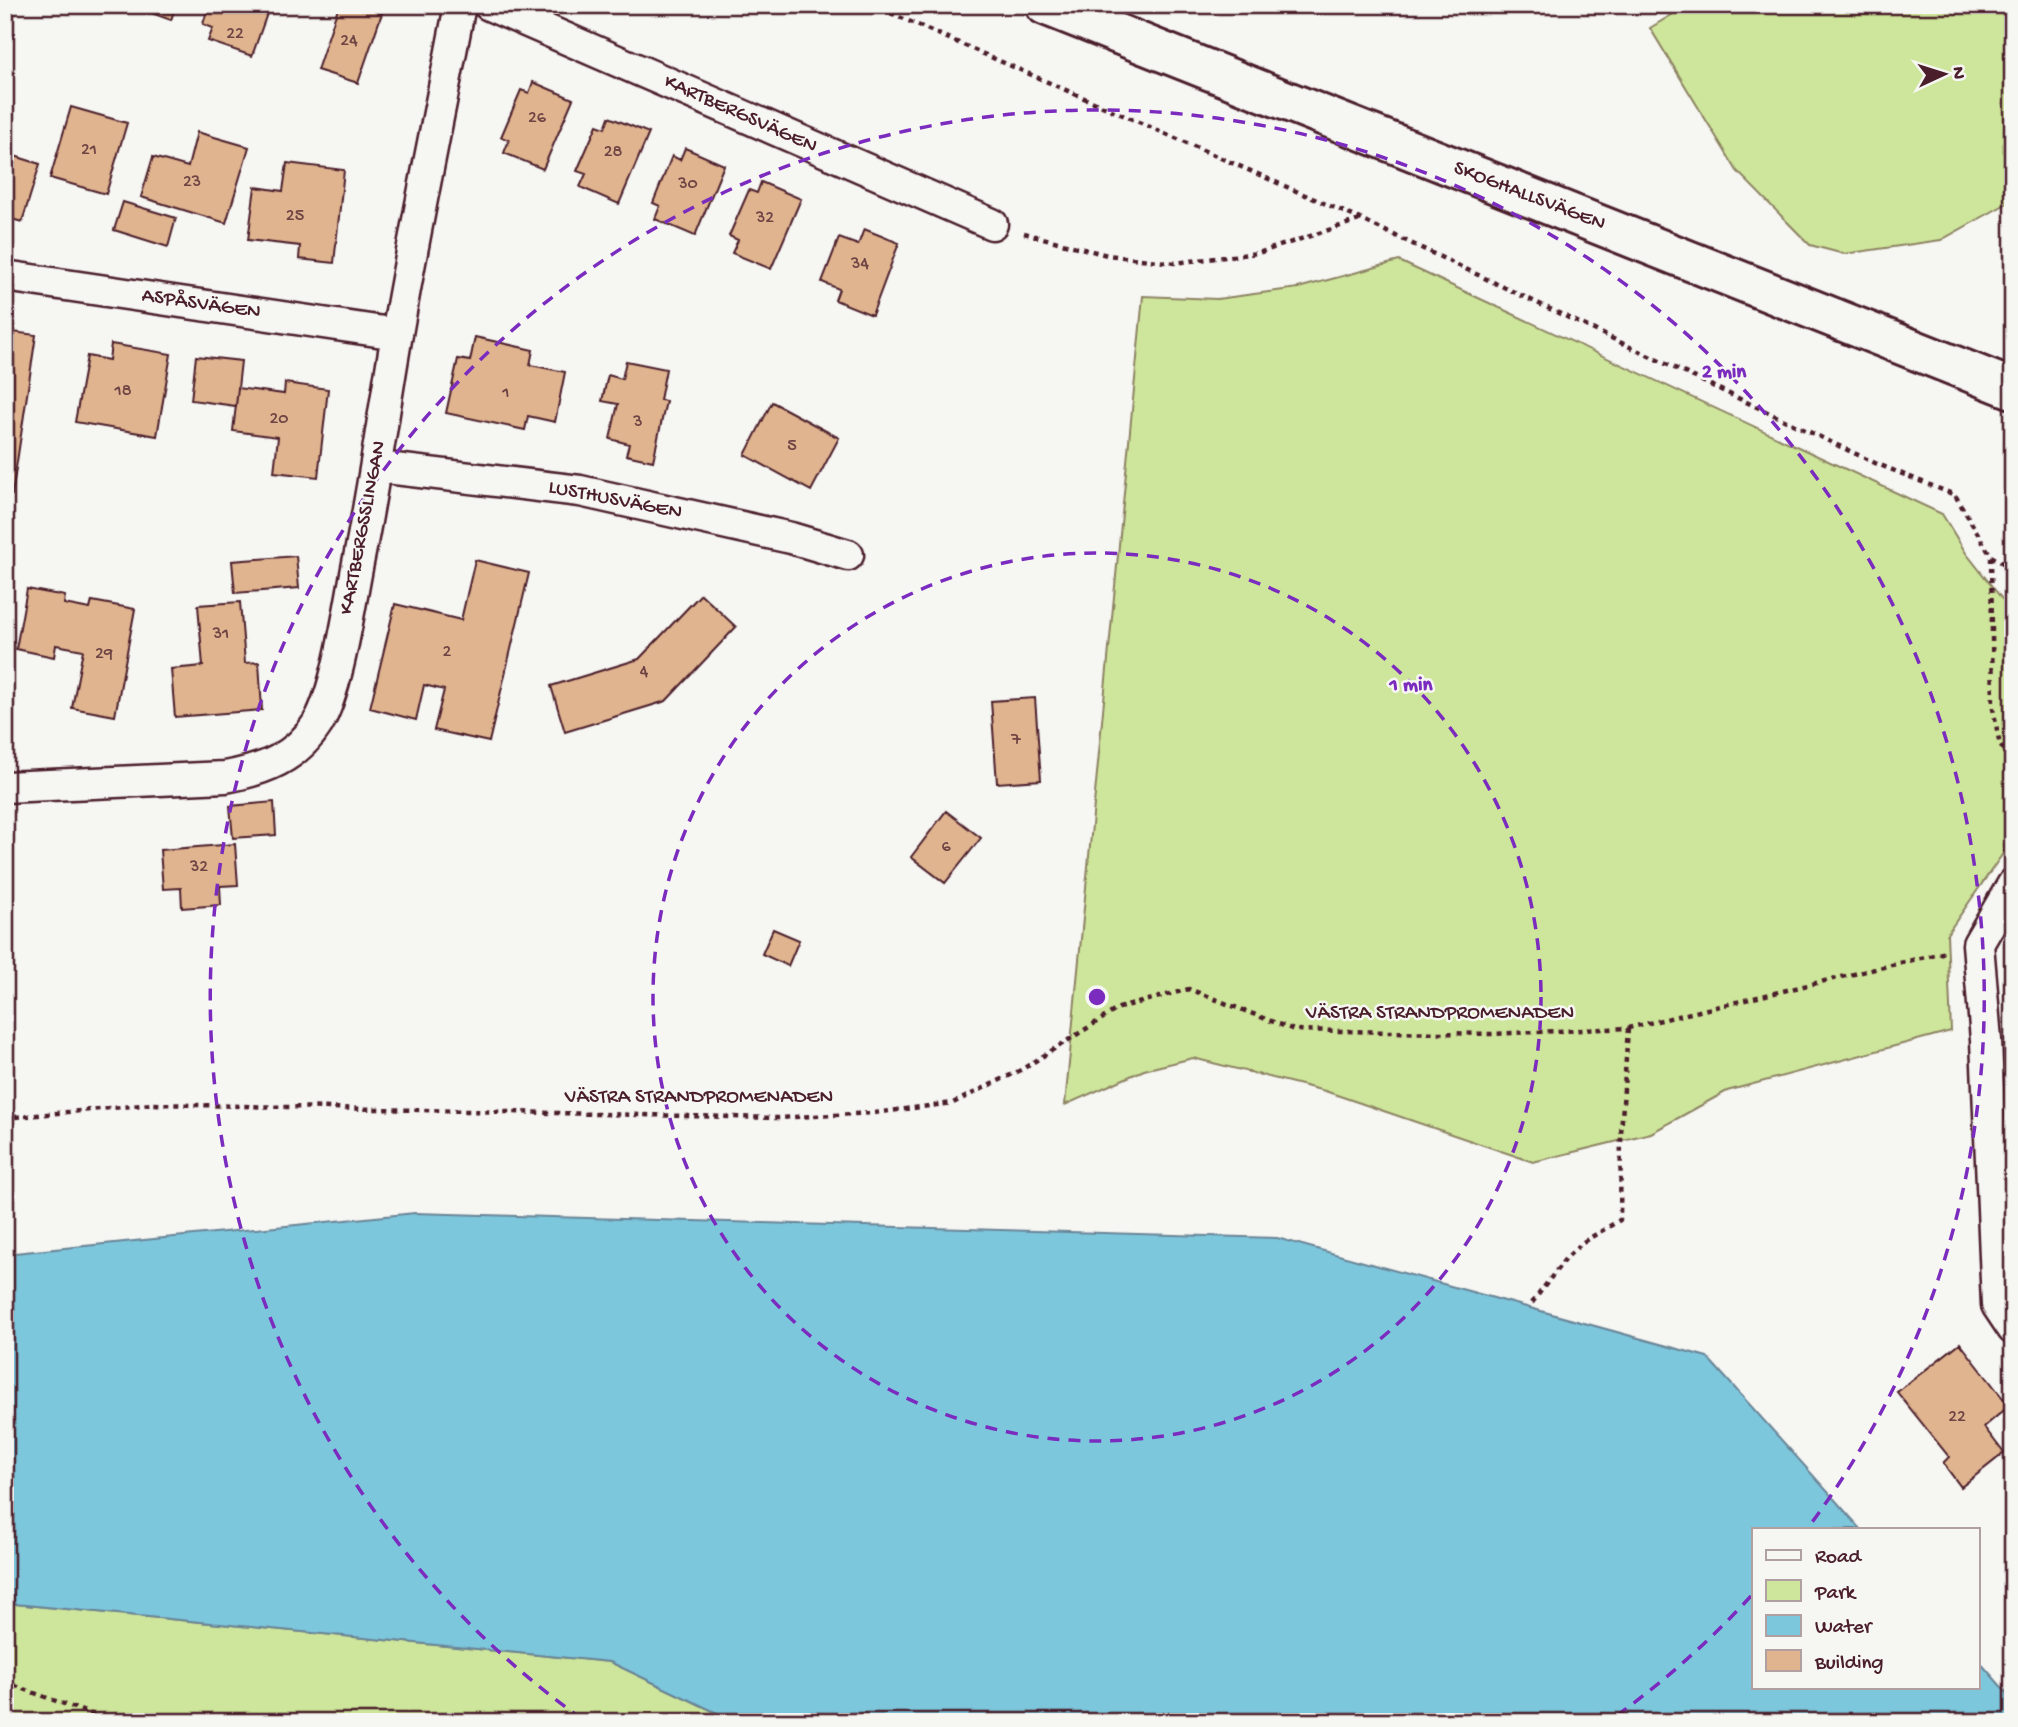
<svg xmlns="http://www.w3.org/2000/svg" width="2018" height="1727" font-family="'Gochi Hand',sans-serif">
<style>
.green{fill:#cee69b;stroke:#8c8263;stroke-width:2}
.water{fill:#7dc7dd;stroke:#698496;stroke-width:2}
.building{fill:#dfb48f;stroke:#4a1f2b;stroke-width:2}
.lines{fill:none;stroke-linecap:round;stroke-linejoin:round}
.street-casing{stroke:#4a1f2b;stroke-width:35}
.secondary-casing{stroke:#4a1f2b;stroke-width:44}
.path{stroke:#4a1f2b;stroke-width:4.5;stroke-dasharray:5 5;stroke-linecap:butt}
.street{stroke:#f6f6f2;stroke-width:30}
.secondary{stroke:#f6f6f2;stroke-width:38}
.ring{fill:none;stroke:#7b2cbf;stroke-width:3.5;stroke-dasharray:12 9}
.labels{text-anchor:middle;dominant-baseline:central;stroke-width:5;stroke-linejoin:round;paint-order:stroke}
.number-label{font-size:18px;fill:#6f4444}
.street-label{font-size:21px;fill:#4a1f2b;stroke:#f6f6f2}
.centre{fill:#7b2cbf;stroke:#f6f6f2;stroke-width:3.5}
.ring-label{font-size:21px;text-anchor:middle;font-weight:bold;fill:#7b2cbf;stroke:#f6f6f2;stroke-width:5;stroke-linejoin:round;paint-order:stroke}
</style>
<rect width="100%" height="100%" fill="#f6f6f2"/>
<filter id="ink" filterUnits="userSpaceOnUse"><feTurbulence type="fractalNoise" baseFrequency=".0143" numOctaves="2"/><feDisplacementMap in="SourceGraphic" scale="14" xChannelSelector="R" yChannelSelector="G"/><feConvolveMatrix kernelMatrix="1 2 1 2 8 2 1 2 1" color-interpolation-filters="sRGB"/></filter>
<g filter="url(#ink)">
<path class="green" d="M1688,5H1894L1899,8L1904,5H2013V200L1941,240L1844,254L1810,245L1737,171L1650,28Z
M1399,261L1942,514L1966,553L2013,613V839L1947,934L1951,1031L1727,1091L1651,1133L1533,1162L1325,1091L1193,1058L1144,1070L1065,1105L1143,296L1217,299L1298,288Z
M5,1603L610,1662L736,1722H5Z"/>
<path class="water" d="M415,1213L1277,1238L1707,1357L1861,1529H1754V1687H1978V1660L2013,1700V1722H736L610,1662L5,1603V1254Z"/>
<path class="building" d="M129,5H176L171,20Z
M209,5H270L252,56L208,41L213,28L203,24Z
M339,5H359L382,13L358,83L317,70Z
M533,82L573,99L543,169L504,153L509,140L501,137L521,90L529,93Z
M71,107L127,123L106,194L50,178Z
M609,117L649,133L619,204L580,187L586,174L577,171L597,125L605,128Z
M197,132L249,147L226,223L141,197L153,157L188,167Z
M685,148L724,165L695,236L655,219L660,206L653,203L672,156L680,160Z
M8,154L40,164L22,222L5,217V165Z
M287,163L344,170L334,263L299,259L300,246L248,240L255,187L283,191Z
M761,182L801,199L771,269L732,253L738,240L729,236L749,190L757,193Z
M123,202L176,218L168,247L114,230Z
M864,229L899,243L872,315L835,300L839,289L822,282L839,238L858,245Z
M5,331L36,335L12,495L5,493Z
M475,337L533,350L530,365L565,372L555,422L528,416L525,430L446,413L458,359L470,361Z
M111,344L171,354L157,436L75,422L87,356L109,360Z
M196,356L241,361L236,406L191,400Z
M626,361L666,369L660,400L666,401L653,461L626,455L629,444L610,439L618,404L602,401L608,375L622,379Z
M285,383L328,389L318,477L274,472L278,437L233,431L238,388L284,394Z
M772,402L839,438L811,491L745,455Z
M296,556L299,588L235,593L232,561Z
M475,560L529,573L489,742L434,730L444,690L424,685L416,720L370,708L395,604L461,620Z
M27,589L65,596L64,604L90,609L92,601L135,609L115,716L72,708L83,650L56,645L54,657L16,649Z
M701,594L736,627L666,701L565,732L551,686L639,659Z
M240,602L245,663L259,662L262,710L175,717L171,669L203,666L198,605Z
M1035,698L1041,780L997,783L991,701Z
M274,802L276,835L233,838L230,806Z
M946,811L981,838L945,883L911,857Z
M235,844L238,885L220,886L221,905L182,908L181,888L163,889L160,850Z
M773,929L799,940L788,966L762,954Z
M1960,1343L2009,1406L1984,1427L2004,1453L1961,1487L1943,1463L1949,1457L1897,1392Z"/>
<g class="lines">
<g class="street-casing">
<path id="street" d="M489,5L992,224
M5,276L397,334
M378,467L580,491L791,538L848,555
M5,787L225,777C264,770 296,758 318,723C339,687 350,602 359,558C374,484 384,409 397,334C416,224 439,115 460,5
M2013,884L1978,944L1986,1040L1997,1305L2013,1329"/>
</g>
<g class="secondary-casing">
<path id="secondary" d="M1045,5L2013,389"/>
</g>
<path class="path" d="M872,5L1360,219L1875,463L1955,495L1991,556L2013,569
M1024,233L1107,255L1174,263L1258,253L1359,220
M1991,557L1993,708L2000,746L2013,756
M5,1118L153,1104L777,1118L874,1113L953,1103L1021,1070L1119,1008L1189,989L1294,1030L1490,1034L1628,1028L1946,952
M1532,1303L1565,1259L1583,1242L1620,1220L1621,1134L1628,1028
M5,1682L112,1722"/>
<use href="#street" class="street"/>
<use href="#secondary" class="secondary"/>
</g>
</g>
<g class="ring">
<circle cx="1097" cy="997" r="444"/>
<path d="M1751 1596A887 887 0 0 1 1612 1719M582 1719A887 887 0 1 1 1810 1525"/>
</g>
<g class="labels">
<g class="number-label">
<text x="235" y="34">22</text>
<text x="349" y="41">24</text>
<text x="537" y="118">26</text>
<text x="89" y="150">21</text>
<text x="613" y="152">28</text>
<text x="192" y="182">23</text>
<text x="688" y="184">30</text>
<text x="295" y="216">25</text>
<text x="765" y="218">32</text>
<text x="860" y="264">34</text>
<text x="123" y="391">18</text>
<text x="506" y="393">1</text>
<text x="279" y="419">20</text>
<text x="638" y="422">3</text>
<text x="792" y="446">5</text>
<text x="221" y="634">31</text>
<text x="447" y="652">2</text>
<text x="104" y="654">29</text>
<text x="644" y="672">4</text>
<text x="1016" y="740">7</text>
<text x="946" y="847">6</text>
<text x="199" y="867">32</text>
<text x="1957" y="1417">22</text>
</g>
<g class="street-label">
<text transform="translate(740 115) rotate(24)">KARTBERGSVÄGEN</text>
<text transform="translate(1529 197) rotate(21)">SKOGHALLSVÄGEN</text>
<text transform="translate(201 305) rotate(8)">ASPÅSVÄGEN</text>
<text transform="translate(615 501) rotate(11)">LUSTHUSVÄGEN</text>
<text transform="translate(364 528) rotate(-79)">KARTBERGSSLINGAN</text>
<text x="1440" y="1014">VÄSTRA STRANDPROMENADEN</text>
<text x="699" y="1098">VÄSTRA STRANDPROMENADEN</text>
</g>
</g>
<circle cx="1097" cy="997" r="10" class="centre"/>
<g class="ring-label">
<text x="1724" y="377">2 min</text>
<text x="1411" y="690">1 min</text>
</g>
<rect width="2018" height="1727" fill="none" stroke="#f6f6f2" stroke-width="28"/>
<rect x="14" y="14" width="1990" height="1699" fill="none" stroke="#4a1f2b" stroke-width="2.5" filter="url(#ink)"/>
<rect x="1752" y="1528" width="228" height="161" fill="#f6f6f2" stroke="#b1a0a2" stroke-width="2"/>
<rect x="1766" y="1550" width="35" height="10" fill="#f6f6f2" stroke="#b1a0a2" stroke-width="2"/>
<text x="1815" y="1562" font-size="21" fill="#4a1f2b">Road</text>
<rect x="1766" y="1580" width="35" height="21" fill="#cee69b" stroke="#b1a0a2" stroke-width="2"/>
<text x="1815" y="1598" font-size="21" fill="#4a1f2b">Park</text>
<rect x="1766" y="1615" width="35" height="21" fill="#7dc7dd" stroke="#b1a0a2" stroke-width="2"/>
<text x="1815" y="1632" font-size="21" fill="#4a1f2b">Water</text>
<rect x="1766" y="1650" width="35" height="21" fill="#dfb48f" stroke="#b1a0a2" stroke-width="2"/>
<text x="1815" y="1668" font-size="21" fill="#4a1f2b">Building</text>
<g transform="translate(1944 74) rotate(86)" stroke="#f6f6f2" stroke-width="5" paint-order="stroke">
<path d="M0-5L12 26L0 18L-12 26Z" fill="#4a1f2b"/>
<text y="-10" font-size="19" font-weight="bold" text-anchor="middle" fill="#4a1f2b">N</text>
</g>
</svg>
